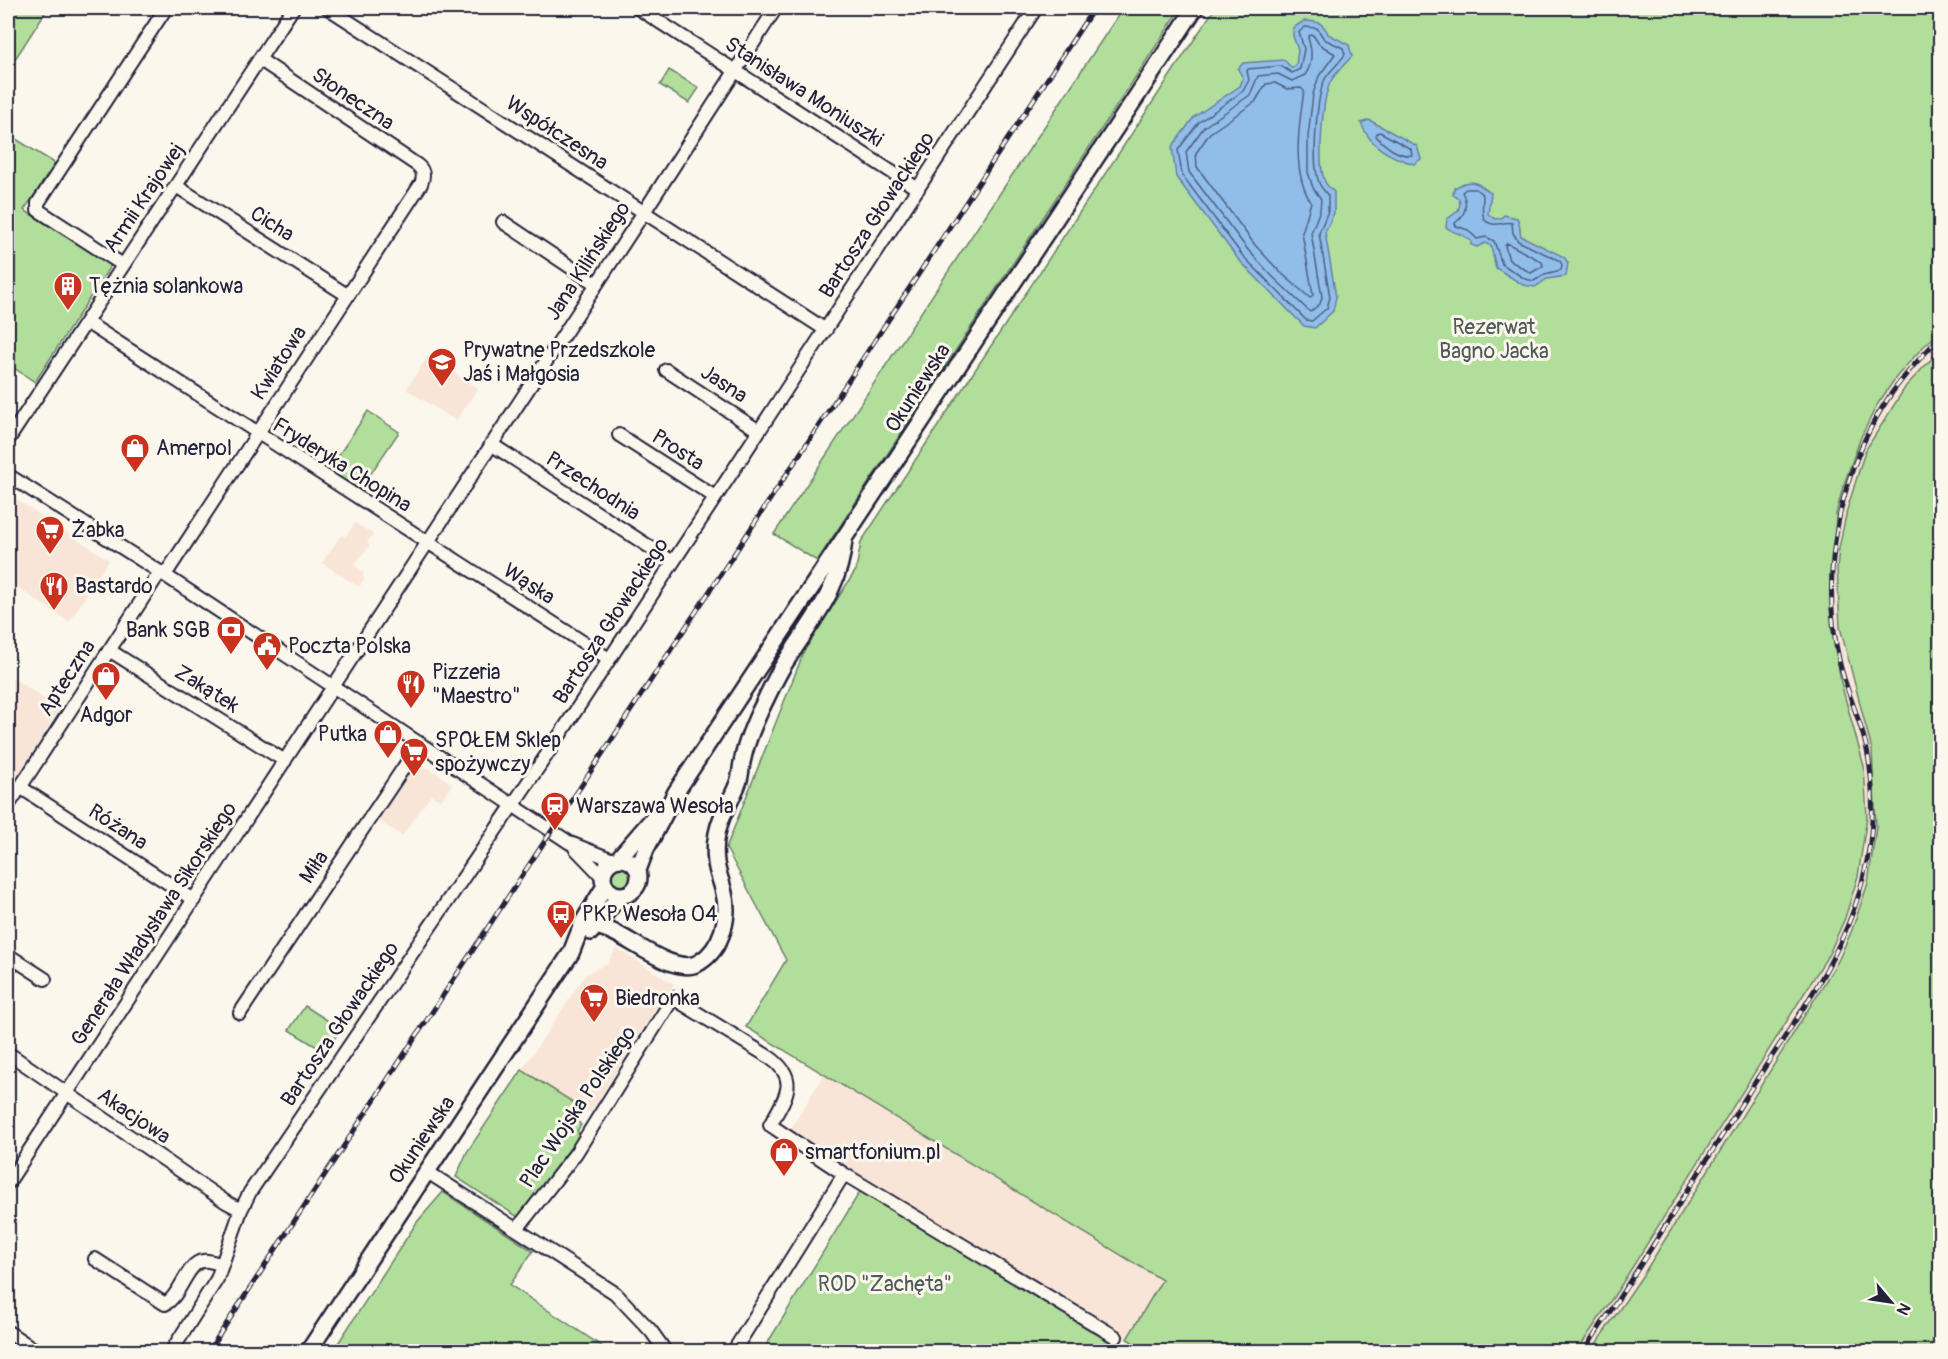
<svg xmlns="http://www.w3.org/2000/svg" width="1948" height="1359" font-family="Pangolin,sans-serif">
<style>
.built{fill:#f8e5d7}
.green{fill:#b2de9b;stroke:#6a806b;stroke-width:1.5}
.water{fill:#91bdea;stroke:#657fa4;stroke-width:1.5}
.lines{fill:none;stroke-linecap:round;stroke-linejoin:round}
.shore{stroke:#4e6081;stroke-width:1.5}
.minor-casing{stroke:#22223b;stroke-width:16}
.major-casing{stroke:#22223b;stroke-width:20}
.minor{stroke:#fbf7ec;stroke-width:12}
.major{stroke:#fbf7ec;stroke-width:15}
.rail-casing{stroke:#22223b;stroke-width:5}
.rail{stroke:#fbf7ec;stroke-width:3;stroke-dasharray:9;stroke-linecap:butt}
.labels{text-anchor:middle;dominant-baseline:central;stroke-width:6;stroke-linejoin:round;paint-order:stroke}
.street-label{font-size:21px;fill:#22223b;stroke:#fbf7ec}
.poi-label{font-size:21px;fill:#22223b;stroke:#fbf7ec;text-anchor:start}
.park-label{font-size:21px;fill:#4d5a58;stroke:#fbf7ec}
</style>
<rect width="100%" height="100%" fill="#fbf7ec"/>
<filter id="ink" filterUnits="userSpaceOnUse"><feTurbulence type="fractalNoise" baseFrequency=".0167" numOctaves="2"/><feDisplacementMap in="SourceGraphic" scale="12" xChannelSelector="R" yChannelSelector="G"/><feConvolveMatrix kernelMatrix="1 2 1 2 8 2 1 2 1" color-interpolation-filters="sRGB"/></filter>
<g filter="url(#ink)">
<path class="built" d="M1940,332V350L1906,386L1839,548L1837,569L1840,627L1872,750L1876,827L1868,883L1852,930L1838,961L1643,1275L1591,1351L1577,1352L1618,1290L1829,954L1839,675L1830,635L1831,533L1843,487L1861,437L1877,405L1897,376L1924,346Z
M428,356L478,388L456,421L406,389Z
M8,494L109,560L69,622L8,581Z
M355,523L373,534L367,543L370,545L354,565L364,573L363,577L364,579L359,587L322,563L341,535L345,537Z
M8,675L60,709L8,790Z
M417,766L423,769L429,768L452,784L441,801L431,795L402,836L377,820L412,767Z
M616,948L674,984L664,1000L662,999L590,1113L522,1070L586,974L608,963Z
M824,1075L1162,1281L1127,1339L788,1133Z"/>
<path class="green" d="M8,8H48L8,70Z
M1123,8H1181L817,561L774,534Z
M1215,8H1940V332L1924,346L1897,376L1877,405L1861,437L1843,487L1836,514L1831,613L1841,683L1864,766L1867,817L1858,876L1845,918L1829,954L1618,1290L1577,1351H1148L1127,1339L1162,1280L746,1027L786,960L726,848L805,649L856,570L861,542Z
M669,70L699,88L689,103L660,85Z
M8,134L56,164L24,210L111,265L35,382L8,364Z
M1940,350V1351H1591L1643,1275L1793,1034L1838,961L1852,930L1868,883L1876,827L1872,750L1840,627L1837,569L1839,548L1847,510L1865,451L1906,386Z
M368,411L399,432L359,491L328,471Z
M610 877a11 11 0 1 1 22 0a11 11 0 1 1-22 0Z
M305,1006L341,1029L325,1052L289,1030Z
M522,1070L579,1106L572,1114L581,1125L577,1131L580,1135L518,1217L456,1177L467,1152Z
M861,1190L1124,1351L762,1352Z
M443,1192L533,1251L510,1285L609,1351H333L417,1222Z"/>
<path class="water" d="M1304,21C1317,21 1323,22 1328,34L1349,45L1352,56C1345,64 1336,72 1331,81C1322,97 1317,166 1325,182C1327,186 1331,189 1334,192V213L1325,232L1336,297L1333,311L1315,328L1304,326L1238,259L1176,177L1172,147L1194,117L1240,86L1243,78L1238,69L1243,63L1284,60L1292,68L1296,65L1298,50L1293,36V28Z
M1369,120L1417,146L1421,159L1414,164C1390,157 1370,147 1361,123Z
M1472,182L1478,184L1491,193L1488,214L1495,219L1501,218L1504,215L1517,218C1521,224 1519,230 1521,236L1564,257L1568,263L1566,276L1547,279L1535,287L1523,285L1496,268L1491,246L1485,243L1477,247L1471,245V241C1463,233 1454,234 1446,227L1447,219C1455,213 1462,211 1459,199L1453,195L1454,188L1464,183Z"/>
<g class="lines">
<path class="shore" d="M1305,27L1317,28L1324,39L1343,48L1345,54C1340,63 1330,70 1325,79C1316,97 1311,167 1320,185C1322,189 1326,192 1328,196V211L1319,233L1330,297L1327,308L1312,321L1306,320L1242,255L1182,175L1178,150L1199,122L1243,91L1249,80L1247,71L1248,69L1281,66L1292,73L1300,69L1304,49L1299,32Z
M1310,35H1313L1319,44L1335,54L1319,76L1313,94L1308,137V172L1313,188L1321,199L1320,210L1311,233L1322,297L1320,304L1310,312L1273,277L1248,250L1189,172L1186,152L1204,127L1250,95L1258,76L1278,74L1292,81L1305,75C1313,64 1312,50 1308,38Z
M1275,83L1287,89L1301,88L1304,91C1299,125 1291,172 1311,202L1302,233L1313,295L1310,298L1279,271L1255,245L1197,167L1196,153L1210,133L1255,102L1266,84Z
M1380,132L1411,149L1412,155C1399,157 1385,146 1376,136L1377,133Z
M1466,189H1476L1483,195C1483,208 1478,226 1498,224C1504,224 1506,221 1512,223L1513,233L1518,241L1560,261L1562,265L1561,270L1545,274L1534,281L1525,279L1502,264L1494,241L1486,237L1477,239L1468,230L1456,226L1455,223C1466,215 1468,204 1462,192Z
M1507,243L1542,262L1543,266L1531,273L1509,260L1505,246Z"/>
<g class="minor-casing">
<path id="minor" d="M328,8L826,330
M638,8L918,189
M176,186L347,295
M503,222L596,284
M123,265L38,210V203L166,8
M86,322L609,659
M666,370L759,431
M619,435L715,497
M8,440L293,8
M491,444L673,562
M8,475L160,572L570,843L613,860
M165,575L421,184C424,177 424,170 417,165L259,59
M109,650L285,761
M20,787L194,900
M8,806L160,572
M575,848L602,876
M8,955L45,979
M240,1013L420,743
M8,1053L226,1202L241,1210
M426,1171L615,1293L651,1331L666,1352
M8,1183L644,212L776,8
M517,1229L576,1153L673,998L769,1057C801,1079 785,1098 770,1125L844,1174L1116,1337
M95,1259L165,1304C181,1296 187,1262 203,1261C209,1260 216,1263 222,1265
M8,1332L38,1352
M171,1352L217,1279L241,1210L250,1192L550,750L1036,8
M733,1352L844,1174"/>
</g>
<g class="major-casing">
<path id="major" d="M603 877a18 18 0 1 1 36 0a18 18 0 1 1-36 0Z
M618,859L662,808
M638,870L646,849L676,792L1195,8
M583,922C593,925 604,928 613,932C635,942 678,977 700,962C722,948 730,917 724,893C722,882 717,873 716,862C714,847 716,832 722,817C727,805 735,793 739,780C741,773 741,765 743,758C746,743 754,724 760,711C769,693 777,674 788,658C813,619 840,589 844,540
M591,932L612,905L622,895
M308,1352L571,953L583,922L605,886"/>
</g>
<use href="#minor" class="minor"/>
<use href="#major" class="major"/>
<g class="rail-casing">
<path id="rail" d="M208,1352L1094,8
M1583,1352C1643,1264 1698,1174 1754,1084C1796,1018 1847,952 1864,874C1874,835 1875,790 1867,750C1861,721 1847,693 1840,664C1819,576 1838,473 1889,397C1904,375 1922,356 1940,337"/>
</g>
<use href="#rail" class="rail"/>
</g>
</g>
<defs>
<g id="building-pin" transform="scale(1.5)"><path d="M0 17L-7.5 6A9.5 9.5 0 1 1 7.5 6Z" fill="#c8321e" stroke="#fbf7ec"/><path d="M-4-6H4V6H1V3H-1V6H-4ZM-2.5-4.3h1.7v1.8h-1.7ZM.8-4.3h1.7v1.8H.8ZM-2.5-1h1.7V.8h-1.7ZM.8-1h1.7V.8H.8Z" fill="#fff"/></g>
<g id="school-pin" transform="scale(1.5)"><path d="M0 17L-7.5 6A9.5 9.5 0 1 1 7.5 6Z" fill="#c8321e" stroke="#fbf7ec"/><path d="M0-5L7-2L0 1L-7-2ZM-4 1L0 2.5L4 1V4Q0 6-4 4Z" fill="#fff"/></g>
<g id="shop-pin" transform="scale(1.5)"><path d="M0 17L-7.5 6A9.5 9.5 0 1 1 7.5 6Z" fill="#c8321e" stroke="#fbf7ec"/><path d="M-5-2.5h2.3a2.7 3.5 0 0 1 5.4 0H5L5.5 6h-11ZM-1.5-2.5h3a1.5 2.3 0 0 0-3 0Z" fill="#fff"/></g>
<g id="supermarket-pin" transform="scale(1.5)"><path d="M0 17L-7.5 6A9.5 9.5 0 1 1 7.5 6Z" fill="#c8321e" stroke="#fbf7ec"/><path d="M-6-5.5h2.5l.6 2H6L4.5 2H-2.5L-4.4-4H-6ZM-1.5 3.2a1.3 1.3 0 1 0 .1 0ZM3 3.2a1.3 1.3 0 1 0 .1 0Z" fill="#fff"/></g>
<g id="restaurant-pin" transform="scale(1.5)"><path d="M0 17L-7.5 6A9.5 9.5 0 1 1 7.5 6Z" fill="#c8321e" stroke="#fbf7ec"/><path d="M-5-6h1v4h1v-4h1v4h1v-4h1v5L-1.5 .5V6h-2V.5L-5-1ZM5-6V6H3V1.5H1.5Q1.5-4 5-6Z" fill="#fff"/></g>
<g id="bank-pin" transform="scale(1.5)"><path d="M0 17L-7.5 6A9.5 9.5 0 1 1 7.5 6Z" fill="#c8321e" stroke="#fbf7ec"/><path d="M-6-4H6V4H-6ZM0-2.3a2.3 2.3 0 1 0 0 4.6a2.3 2.3 0 1 0 0-4.6Z" fill="#fff"/></g>
<g id="civic-pin" transform="scale(1.5)"><path d="M0 17L-7.5 6A9.5 9.5 0 1 1 7.5 6Z" fill="#c8321e" stroke="#fbf7ec"/><path d="M-.6-6.5H3V-4.5H.6V-3L4-1V1h2V6H-6V1h2V-1L-.6-3ZM-1.2 2.5V6h2.4V2.5Z" fill="#fff"/></g>
<g id="station-pin" transform="scale(1.5)"><path d="M0 17L-7.5 6A9.5 9.5 0 1 1 7.5 6Z" fill="#c8321e" stroke="#fbf7ec"/><path d="M-3-6H3Q5-6 5-4V2Q5 4 3 4L4.5 6H3L1.5 4h-3L-3 6H-4.5L-3 4Q-5 4-5 2V-4Q-5-6-3-6ZM-3.5-4v3h7v-3ZM-3.5 1v1.5H-2V1ZM2 1v1.5H3.5V1Z" fill="#fff"/></g>
<g id="bus-pin" transform="scale(1.5)"><path d="M0 17L-7.5 6A9.5 9.5 0 1 1 7.5 6Z" fill="#c8321e" stroke="#fbf7ec"/><path d="M-5-6H5V4H4V6H2V4H-2V6H-4V4H-5ZM-3.5-4V0h7V-4ZM-3.5 1.2v1.5H-2V1.2ZM2 1.2v1.5H3.5V1.2Z" fill="#fff"/></g>
</defs>
<g fill-rule="evenodd">
<use href="#building-pin" x="68" y="286"/>
<use href="#school-pin" x="442" y="362"/>
<use href="#shop-pin" x="135" y="448"/>
<use href="#supermarket-pin" x="50" y="530"/>
<use href="#restaurant-pin" x="54" y="586"/>
<use href="#bank-pin" x="231" y="630"/>
<use href="#civic-pin" x="267" y="646"/>
<use href="#shop-pin" x="106" y="676"/>
<use href="#restaurant-pin" x="411" y="684"/>
<use href="#shop-pin" x="388" y="734"/>
<use href="#supermarket-pin" x="414" y="752"/>
<use href="#station-pin" x="555" y="806"/>
<use href="#bus-pin" x="561" y="914"/>
<use href="#supermarket-pin" x="594" y="998"/>
<use href="#shop-pin" x="784" y="1152"/>
</g>
<g class="labels">
<g class="street-label">
<text transform="translate(804 92) rotate(33)">Stanisława Moniuszki</text>
<text transform="translate(353 99) rotate(34)">Słoneczna</text>
<text transform="translate(557 133) rotate(33)">Współczesna</text>
<text transform="translate(144 198) rotate(-56)">Armii Krajowej</text>
<text transform="translate(877 215) rotate(-57)">Bartosza Głowackiego</text>
<text transform="translate(272 224) rotate(32)">Cicha</text>
<text transform="translate(588 261) rotate(-57)">Jana Kilińskiego</text>
<text transform="translate(279 363) rotate(-57)">Kwiatowa</text>
<text transform="translate(724 384) rotate(33)">Jasna</text>
<text transform="translate(918 388) rotate(-57)">Okuniewska</text>
<text transform="translate(678 450) rotate(33)">Prosta</text>
<text transform="translate(342 465) rotate(32)">Fryderyka Chopina</text>
<text transform="translate(593 486) rotate(33)">Przechodnia</text>
<text transform="translate(529 584) rotate(33)">Wąska</text>
<text transform="translate(611 621) rotate(-57)">Bartosza Głowackiego</text>
<text transform="translate(67 678) rotate(-57)">Apteczna</text>
<text transform="translate(207 689) rotate(32)">Zakątek</text>
<text transform="translate(118 827) rotate(33)">Różana</text>
<text transform="translate(314 867) rotate(-56)">Miła</text>
<text transform="translate(154 924) rotate(-57)">Generała Władysława Sikorskiego</text>
<text transform="translate(340 1024) rotate(-56)">Bartosza Głowackiego</text>
<text transform="translate(578 1107) rotate(-56)">Plac Wojska Polskiego</text>
<text transform="translate(134 1116) rotate(34)">Akacjowa</text>
<text transform="translate(422 1140) rotate(-56)">Okuniewska</text>
</g>
<g class="poi-label">
<text x="89" y="286">Tężnia solankowa</text>
<text x="463" y="350">Prywatne Przedszkole<tspan x="463" dy="24">Jaś i Małgosia</tspan></text>
<text x="156" y="448">Amerpol</text>
<text x="71" y="530">Żabka</text>
<text x="75" y="586">Bastardo</text>
<text x="210" y="630" text-anchor="end">Bank SGB</text>
<text x="288" y="646">Poczta Polska</text>
<text x="432" y="672">Pizzeria<tspan x="432" dy="24">"Maestro"</tspan></text>
<text x="106" y="715" text-anchor="middle">Adgor</text>
<text x="367" y="734" text-anchor="end">Putka</text>
<text x="435" y="740">SPOŁEM Sklep<tspan x="435" dy="24">spożywczy</tspan></text>
<text x="576" y="806">Warszawa Wesoła</text>
<text x="582" y="914">PKP Wesoła 04</text>
<text x="615" y="998">Biedronka</text>
<text x="805" y="1152">smartfonium.pl</text>
</g>
<g class="park-label">
<text x="1494" y="327">Rezerwat<tspan x="1494" dy="24">Bagno Jacka</tspan></text>
<text x="885" y="1284">ROD "Zachęta"</text>
</g>
</g>
<rect width="1948" height="1359" fill="none" stroke="#fbf7ec" stroke-width="30"/>
<rect x="15" y="15" width="1918" height="1329" fill="none" stroke="#22223b" stroke-width="2" filter="url(#ink)"/>
<g transform="translate(1891 1302) rotate(119)" stroke="#fbf7ec" stroke-width="4.5" paint-order="stroke">
<path d="M0-4.5L10 22L0 15L-10 22Z" fill="#22223b"/>
<text y="-9" font-size="16" font-weight="bold" text-anchor="middle" fill="#22223b">N</text>
</g>
</svg>
